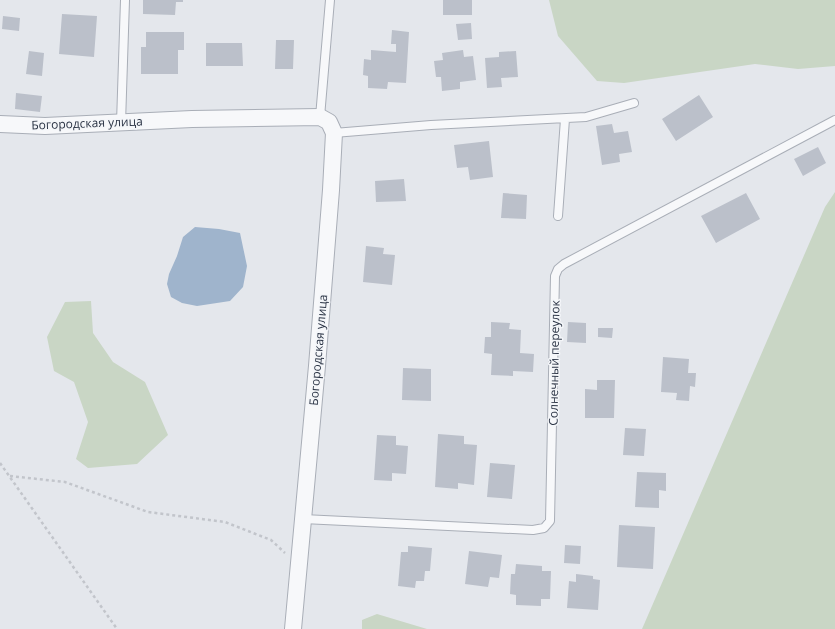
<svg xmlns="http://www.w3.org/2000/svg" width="835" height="629" font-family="'Open Sans',sans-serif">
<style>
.green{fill:#c9d6c5}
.water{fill:#9fb4cc}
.building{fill:#bbc0ca}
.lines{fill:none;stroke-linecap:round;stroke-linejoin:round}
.service-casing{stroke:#a9aeb7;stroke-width:10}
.minor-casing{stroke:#a9aeb7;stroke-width:18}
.path{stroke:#c2c5cb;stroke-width:2.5;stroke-dasharray:3 3;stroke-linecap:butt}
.service{stroke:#f7f8fa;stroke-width:8}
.minor{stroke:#f7f8fa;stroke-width:16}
.labels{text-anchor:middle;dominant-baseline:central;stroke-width:3;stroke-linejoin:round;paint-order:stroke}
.street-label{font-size:12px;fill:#2b3445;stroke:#f4f6f9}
</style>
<rect width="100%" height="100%" fill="#e4e7ec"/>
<path class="green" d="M549,0H835V66L798,69L755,64L624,83L597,81L558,36Z
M835,192V629H642L825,207Z
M91,301L93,333L113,362L145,382L168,435L137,464L88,468L76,459L88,422L74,382L54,371L47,337L65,302Z
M377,614L427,629H362V620Z"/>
<path class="water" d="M195,227L219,229L240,233L247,266L243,287L230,301L197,306L182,303L171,297L167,284L169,274L177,256L183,237Z"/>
<path class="building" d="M143,0H183V2H176L175,15L143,14Z
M443,0H472V15H443Z
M62,14L97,16L94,57L59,54Z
M3,16L20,18L19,31L2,29Z
M471,23L472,39L458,40L456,24Z
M392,30L409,32L406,83L388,82L387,89L368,88V76L363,75L364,59L371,60V50L396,52V44H391Z
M146,32H184V50H178V74H141V47H146Z
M276,40H294L293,69H275Z
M206,43H242L243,66H206Z
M463,50L464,57L473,56L476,80L460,82V89L442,91L441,77H436L434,61L443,60L442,53Z
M29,51L44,53L42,76L26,74Z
M516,51L518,77L501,78L502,87L487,88L485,58L499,57V52Z
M16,93L42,96L40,112L15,109Z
M699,95L713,117L676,141L662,119Z
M612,124L614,133L628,131L632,152L619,154L620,162L602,165L596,126Z
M489,141L493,177L470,180L468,167L457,168L454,145Z
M818,147L826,163L803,176L794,159Z
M404,179L406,201L376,202L375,181Z
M503,193L527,195L526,219L501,218Z
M746,193L760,219L716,243L701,216Z
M366,246L384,248L383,254L395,255L392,285L363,282Z
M491,322L510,323L509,329L521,330L520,353L534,354L533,372L513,371V376L491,375L492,354L484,353L485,337H491Z
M568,322L586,323V343L567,342Z
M598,328H613L612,338L598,337Z
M663,357L689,359L688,373H696L695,387L690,386L689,401L676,400L677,393L661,392Z
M403,368L431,369V401L402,400Z
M597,380H615L614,418H585V389L597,390Z
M625,428L646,429L644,456L623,455Z
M438,434L464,436V444L477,445L474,485L458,483V489L435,487Z
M377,435L396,436V445L408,446L406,474L392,473V481L374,480Z
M490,463L515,465L512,499L487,497Z
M637,472L666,473V491L659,490V508L635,507Z
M619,525L655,527L653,569L617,567Z
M565,545L581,546L580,564L564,563Z
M408,546L432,548L430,571H425L424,581H416L415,588L398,586L401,552H408Z
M469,551L502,555L499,578L490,577L488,587L465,584Z
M516,564L542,566V571H551L550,599H541V606L516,605V595L510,594L511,574H515Z
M576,574L593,576V579L600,580L598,610L567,608L569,581L576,582Z"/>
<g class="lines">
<g class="service-casing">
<path id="service" d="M320,117L330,0
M121,123L125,0
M334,133L431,125L586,117L634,103
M558,216L565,119
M303,519L533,530L544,528L550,521L555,276L558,269L564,264L835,120"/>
</g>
<g class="minor-casing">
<path id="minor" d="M0,124L45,126L192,119L320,117L329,122L334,133L331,190L317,366L293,629"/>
</g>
<path class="path" d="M0,463L117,629
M10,476L65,482L148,512L225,522L271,540L285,553"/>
<use href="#service" class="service"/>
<use href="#minor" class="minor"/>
</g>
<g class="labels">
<g class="street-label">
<text transform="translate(87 123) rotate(-2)">Богородская улица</text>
<text transform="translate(318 350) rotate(-85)">Богородская улица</text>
<text transform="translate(554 363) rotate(-89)">Солнечный переулок</text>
</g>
</g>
</svg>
